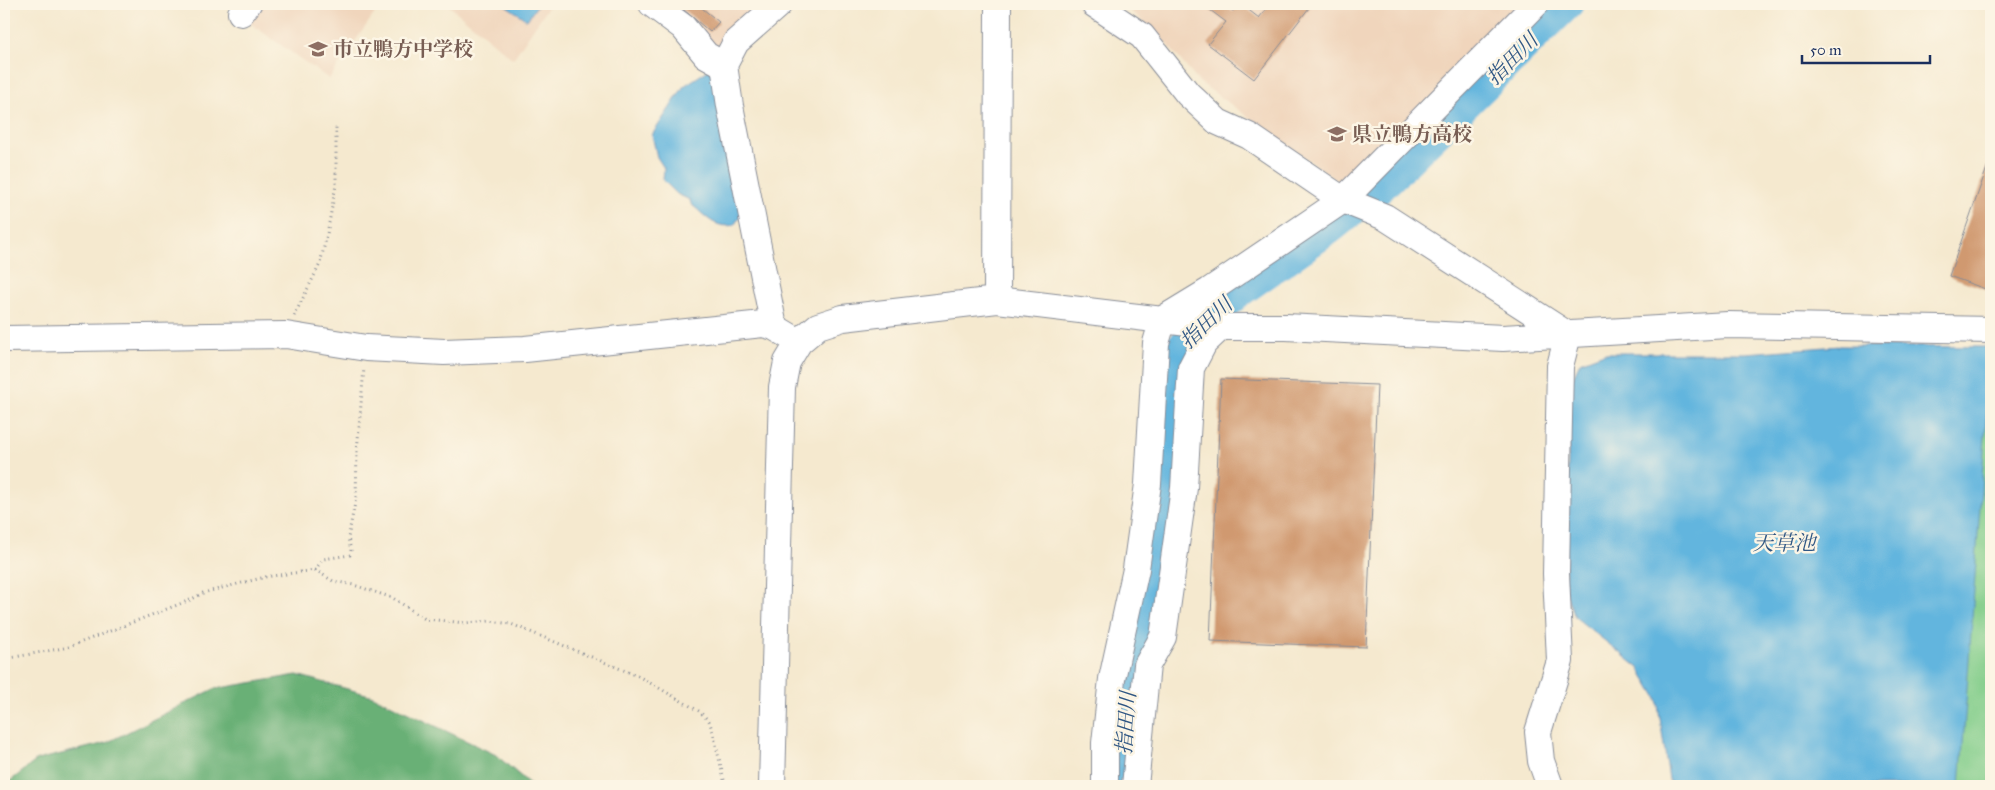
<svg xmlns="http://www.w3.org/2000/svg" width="1995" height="790" font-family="'IM FELL Great Primer','Noto Serif JP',serif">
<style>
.built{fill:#f0d5bc}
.green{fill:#82cd8a;stroke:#4e7e74}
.forest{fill:#69b076;stroke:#42706a}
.water{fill:#62b5de;stroke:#3e729e}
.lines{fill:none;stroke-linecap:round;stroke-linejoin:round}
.river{stroke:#62b5de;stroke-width:31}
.building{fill:#d09970}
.minor-casing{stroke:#888c96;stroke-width:28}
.path{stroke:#888c96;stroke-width:3;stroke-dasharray:1 4;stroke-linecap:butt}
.minor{stroke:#fff;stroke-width:26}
.labels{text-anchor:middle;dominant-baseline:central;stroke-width:5;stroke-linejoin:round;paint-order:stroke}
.education-label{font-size:20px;font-weight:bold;fill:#785e54;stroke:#fcf5e5;text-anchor:start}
.water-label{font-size:21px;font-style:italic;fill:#305784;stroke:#fcf5e5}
</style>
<rect width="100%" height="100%" fill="#fcf5e5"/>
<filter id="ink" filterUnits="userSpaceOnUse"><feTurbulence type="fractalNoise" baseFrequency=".02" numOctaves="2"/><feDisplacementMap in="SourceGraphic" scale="10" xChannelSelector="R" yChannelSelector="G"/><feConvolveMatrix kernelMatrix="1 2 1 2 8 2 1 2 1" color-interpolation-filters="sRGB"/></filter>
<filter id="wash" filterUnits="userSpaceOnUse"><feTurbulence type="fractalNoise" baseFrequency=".0096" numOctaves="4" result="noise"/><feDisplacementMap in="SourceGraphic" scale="20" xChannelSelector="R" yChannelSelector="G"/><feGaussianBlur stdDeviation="1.12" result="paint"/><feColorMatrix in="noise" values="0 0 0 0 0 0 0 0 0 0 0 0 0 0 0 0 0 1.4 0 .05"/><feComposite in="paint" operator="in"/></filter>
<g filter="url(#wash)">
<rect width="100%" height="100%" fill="#f5e9cf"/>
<path class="built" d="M255,4H381L329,79L244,19Z
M447,4H550L513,59Z
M658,4H767L719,49Z
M1121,4H1528L1348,188L1198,81L1157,32Z"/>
<path class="green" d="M1988,347H1991V786H1957Z"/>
<path class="forest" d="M297,675L373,696L496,755L532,786H4L37,760L106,743L214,689Z"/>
<path class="water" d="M504,4H538L527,20Z
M710,69L714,79L742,214L734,225C714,229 706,216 691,204L690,200L677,194L663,180L664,168L657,157L652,135L684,86Z
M1840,346L1988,347L1991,352L1960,786H1670L1657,698L1639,668L1575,617L1565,591L1570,384L1580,362L1604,353H1746Z"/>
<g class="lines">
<path class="river" d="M1123,786L1130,675L1167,521L1172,356L1235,295L1331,228L1380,188L1568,4"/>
</g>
<g id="blocks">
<path class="building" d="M677,4H697L719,22L710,32Z
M1202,4H1224L1233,11L1241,4L1259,18L1270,4H1312L1254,79L1208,44L1226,22Z
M1989,162H1991V291L1949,276Z
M1221,379L1377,385L1366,647L1210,641Z"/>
</g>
</g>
<g filter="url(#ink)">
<use href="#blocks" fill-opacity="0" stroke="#888c96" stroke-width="1"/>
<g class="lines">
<g class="minor-casing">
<path id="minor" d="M652,4L683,27L706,55L724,65
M1094,4L1142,36L1188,94L1218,122L1249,136L1343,200L1385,217L1568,335L1560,366L1556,574L1560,661L1538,732L1541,761L1550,786
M241,13L248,4
M997,300L998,4
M774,327L730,106L724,65L736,42L779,4
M4,339L286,335L366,348L444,352L525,349L763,324L774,327L799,342
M772,786L782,387L787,362L799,342L818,326L843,318L997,300L1221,327H1286L1503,338L1728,325L1991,330
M1105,786V743L1112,679L1136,569L1148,484L1156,343L1163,319L1209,291L1343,200L1536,4
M1135,786L1147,665L1163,637L1184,488L1191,368L1204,343L1221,327"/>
</g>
<path class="path" d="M294,316L320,264L327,234L336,185V127
M315,570L323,559L350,555L351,550L348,538L356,498L357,452L364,368
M4,659L69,647L190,600L203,593L265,577L315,570L333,581L354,585L393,598L425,619L466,623L490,621L511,624L638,676L699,711L709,721L713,732L724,780L727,786"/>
<use href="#minor" class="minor"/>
</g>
</g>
<defs>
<g id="school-bare" transform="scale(1.5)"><path d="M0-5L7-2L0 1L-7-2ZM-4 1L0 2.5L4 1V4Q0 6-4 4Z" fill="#8d6e63" stroke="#fcf5e5" stroke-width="2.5" paint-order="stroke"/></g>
</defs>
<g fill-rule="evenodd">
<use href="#school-bare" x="318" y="49"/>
<use href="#school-bare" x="1337" y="134"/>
</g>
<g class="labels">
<g class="education-label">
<text x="333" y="49">市立鴨方中学校</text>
<text x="1352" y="134">県立鴨方高校</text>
</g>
<g class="water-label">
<text transform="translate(1512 59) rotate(-45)">指田川</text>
<text transform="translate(1206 323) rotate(-44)">指田川</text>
<text x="1784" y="543">天草池</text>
<text transform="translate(1126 723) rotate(-86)">指田川</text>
</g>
</g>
<rect width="1995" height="790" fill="none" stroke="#fcf5e5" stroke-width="20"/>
<path d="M1802 55v8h128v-8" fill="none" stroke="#1b2f5e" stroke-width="2.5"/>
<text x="1810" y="55" font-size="15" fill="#1b2f5e" stroke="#fcf5e5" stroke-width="4" paint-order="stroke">50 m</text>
</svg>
